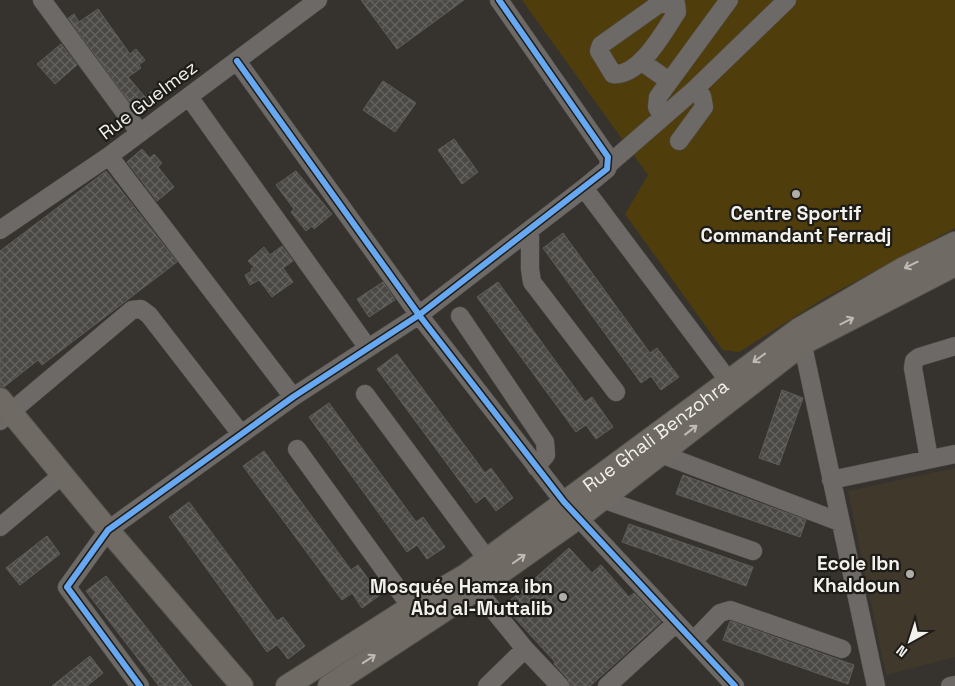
<svg xmlns="http://www.w3.org/2000/svg" width="955" height="686" font-family="'Space Grotesk',sans-serif">
<style>
.built{fill:#3f382b}
.grass{fill:#503d0c}
.building{fill:url(#building-cross-hatch);stroke:#5f5d58}
.lines{fill:none;stroke-linecap:round;stroke-linejoin:round}
.minor-casing{stroke:#514f4a;stroke-width:19}
.major-casing{stroke:#514f4a;stroke-width:24}
.minor{stroke:#6c6966;stroke-width:18}
.major{stroke:#6f6b64;stroke-width:22}
.cycleway-casing{stroke:#1e1c18;stroke-width:9}
.cycleway{stroke:#66a8f1;stroke-width:6}
.oneway{stroke:#bebbb5}
.poi-dot{fill:#b1aea9;stroke:#1e1c18;stroke-width:2}
.labels{text-anchor:middle;dominant-baseline:central;stroke-width:4.5;stroke-linejoin:round;paint-order:stroke}
.street-label{font-size:19px;fill:#f3f1eb;stroke:#1e1c18}
.poi-label{font-size:19px;font-weight:bold;fill:#f3f1eb;stroke:#1e1c18;text-anchor:end}
</style>
<defs>
<pattern id="building-cross-hatch" width="8" height="8" patternUnits="userSpaceOnUse" patternTransform="scale(1.25)"><rect width="8" height="8" fill="#4b4945"/><path d="M0 0l8 8M0 8l8-8" fill="none" stroke="#656460"/></pattern>
</defs>
<rect width="100%" height="100%" fill="#36332e"/>
<path class="built" d="M955,468V657L886,675L848,491Z"/>
<path class="grass" d="M522,0H955V228L823,299L739,352L723,350L625,214L648,175Z"/>
<path class="building" d="M361,0H464L397,49Z
M98,9L130,54L136,49L145,60L139,65L141,68L128,77L145,97L153,90L161,99L140,116L68,18L74,14L79,22Z
M61,44L77,65L55,84L37,64Z
M383,81L416,103L395,132L363,110Z
M454,139L478,172L462,184L438,150Z
M142,149L150,158L154,154L162,163L158,167L174,187L157,201L127,162Z
M106,171L177,262L42,365L38,360L4,387L0,386V251Z
M296,171L332,214L314,229L312,226L306,231L291,212L294,209L276,185Z
M563,233L650,353L657,348L679,377L661,390L651,376L641,383L543,248Z
M282,246L293,261L283,268L293,282L272,297L259,280L250,285L245,275L252,271L251,269L254,267L248,261L264,247L270,255Z
M383,282L395,300L369,317L357,299Z
M498,282L585,402L592,397L613,427L596,439L586,425L576,432L477,297Z
M397,354L485,473L491,468L513,498L496,511L485,496L476,503L377,369Z
M782,390L803,398L779,465L759,458Z
M329,403L416,522L423,517L445,547L427,559L417,545L407,552L309,417Z
M264,451L351,570L358,565L380,595L362,608L352,593L342,600L243,466Z
M683,475L806,520L800,537L676,494Z
M189,502L277,621L283,617L305,646L288,659L277,645L267,652L169,517Z
M629,524L753,567L746,586L622,542Z
M47,536L60,554L20,585L6,568Z
M569,548L592,573L601,565L629,597L634,593L661,622L590,686H570L568,679L554,664L555,662L504,606Z
M106,576L192,686H159L86,591Z
M730,621L854,665L848,684L723,640Z
M90,656L103,673L87,686H52Z"/>
<g class="lines">
<g class="minor-casing">
<path id="minor" d="M42,0L140,133
M499,0L608,157L609,164
M659,4H676L677,12C664,31 640,77 613,74L599,51L601,45Z
M237,61L419,315L564,502L735,686
M642,62L669,81
M189,97L368,348
M663,117L657,107L658,97L729,0
M679,141L704,107L702,96L694,90
M109,156L293,397
M584,188L728,380
M0,230L109,156L318,0
M530,230V269L532,282L616,392
M460,316L545,442L546,455L536,467
M800,332L876,686
M365,394L487,559
M0,421L132,310L141,309L149,315L241,434
M297,449L411,607
M661,454L840,522
M929,459L913,368L914,361L919,357L955,346
M831,480L955,454
M602,499L753,551
M0,527L62,475
M469,580L525,649L560,686
M693,641L720,613L730,610L842,649
M140,686L67,587L108,530L293,397L419,315L584,188L607,169L609,164L694,90L787,0
M487,686L525,649
M607,686L676,623
M950,686L955,685"/>
</g>
<g class="major-casing">
<g id="major">
<path d="M0,399L108,530L242,686"/>
<path id="s1" d="M287,686L411,607L466,575L799,329L902,269L955,243"/>
<path d="M329,686L477,589L578,518L804,343L955,265"/>
</g>
</g>
<use href="#minor" class="minor"/>
<use href="#major" class="major"/>
<g class="cycleway-casing">
<path id="cycleway" d="M237,61L419,315L564,502L735,686
M140,686L67,587L108,530L293,397L419,315L607,169L608,157L499,0"/>
</g>
<use href="#cycleway" class="cycleway"/>
</g>
<defs><path id="oneway-shaft" d="M-6 0H5M1.5-3L5.5 0L1.5 3" fill="none" stroke-width="1.6" stroke-linecap="round" stroke-linejoin="round" transform="scale(1.25)"/></defs>
<g class="oneway">
<use href="#oneway-shaft" transform="translate(911 265) rotate(154)"/>
<use href="#oneway-shaft" transform="translate(847 321) rotate(-27)"/>
<use href="#oneway-shaft" transform="translate(759 358) rotate(144)"/>
<use href="#oneway-shaft" transform="translate(691 430) rotate(-38)"/>
<use href="#oneway-shaft" transform="translate(519 559) rotate(-35)"/>
<use href="#oneway-shaft" transform="translate(369 659) rotate(-33)"/>
</g>
<g class="poi-dot">
<circle cx="796" cy="194" r="5"/>
<circle cx="910" cy="574" r="5"/>
<circle cx="563" cy="597" r="5"/>
</g>
<g class="labels">
<g class="street-label">
<text transform="translate(148 100) rotate(-37)">Rue Guelmez</text>
<text stroke="none"><textPath href="#s1" startOffset="446">Rue Ghali Benzohra</textPath></text>
</g>
<g class="poi-label">
<text x="796" y="213" text-anchor="middle">Centre Sportif<tspan x="796" dy="22">Commandant Ferradj</tspan></text>
<text x="900" y="563">Ecole Ibn<tspan x="900" dy="22">Khaldoun</tspan></text>
<text x="553" y="586">Mosquée Hamza ibn<tspan x="553" dy="22">Abd al-Muttalib</tspan></text>
</g>
</g>
<g transform="translate(910 641) rotate(219)" stroke="#1e1c18" stroke-width="4" paint-order="stroke">
<path d="M0-4L9 19L0 12L-9 19Z" fill="#f3f1eb"/>
<text y="-8" font-size="14" font-weight="bold" text-anchor="middle" fill="#f3f1eb">N</text>
</g>
</svg>
